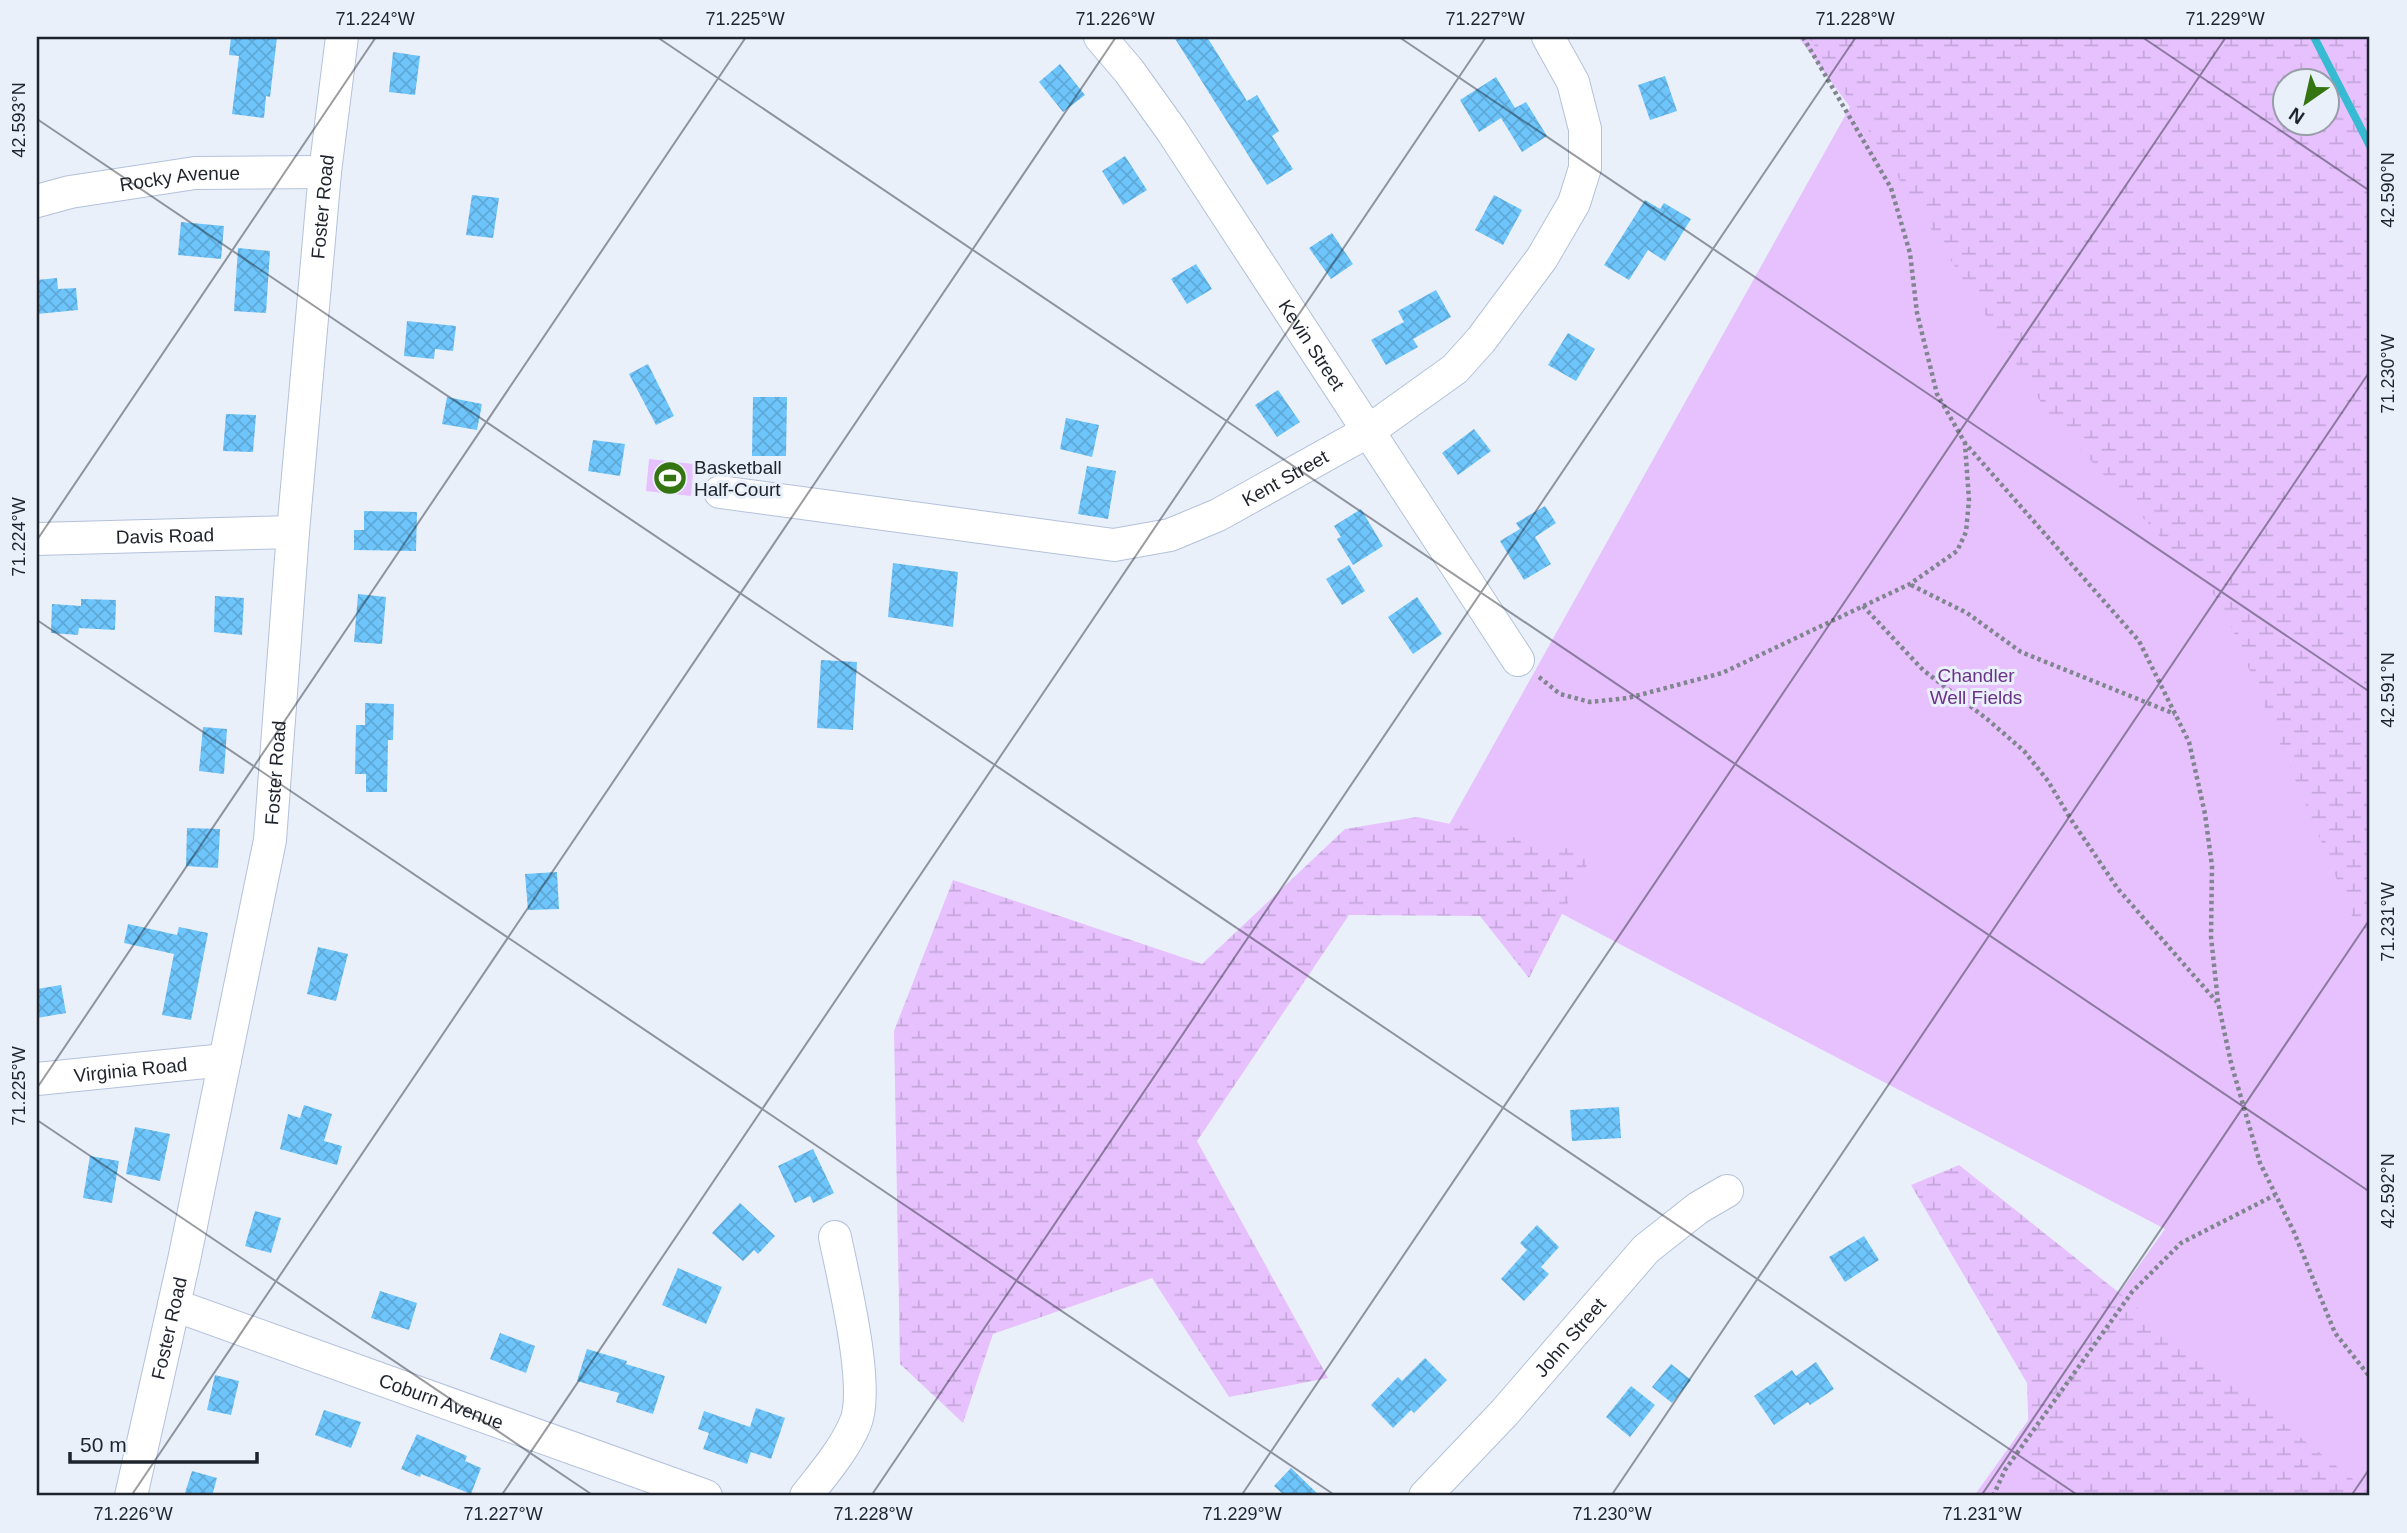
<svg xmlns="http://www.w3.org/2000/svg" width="2407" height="1533" font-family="Arial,sans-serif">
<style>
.green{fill:#e6c1fe;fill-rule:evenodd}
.wetland{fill:url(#wetland-marsh);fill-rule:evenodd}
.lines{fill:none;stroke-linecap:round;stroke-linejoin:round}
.stream{stroke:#37bbd2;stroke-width:8}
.building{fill:url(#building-cross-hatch)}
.minor-casing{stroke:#b3c1da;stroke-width:34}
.path{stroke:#80858f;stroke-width:4.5;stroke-dasharray:3.5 3.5;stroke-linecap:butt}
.minor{stroke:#fff;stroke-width:32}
.ticks{fill:none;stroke:#1e232c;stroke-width:2;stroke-opacity:0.45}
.labels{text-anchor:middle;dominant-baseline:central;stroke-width:6;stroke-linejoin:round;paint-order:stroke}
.street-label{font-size:19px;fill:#1e232c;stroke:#eaf0fa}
.poi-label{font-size:19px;fill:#1e232c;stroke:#eaf0fa;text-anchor:start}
.park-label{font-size:19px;fill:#6b3389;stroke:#eaf0fa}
.neatline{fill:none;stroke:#1e232c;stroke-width:2.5}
.ticks-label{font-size:18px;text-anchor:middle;fill:#1e232c}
</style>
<defs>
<pattern id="wetland-marsh" width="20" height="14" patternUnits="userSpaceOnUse" patternTransform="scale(1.75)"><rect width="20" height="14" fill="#e6c1fe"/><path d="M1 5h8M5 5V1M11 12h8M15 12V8" fill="none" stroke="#c5a6da"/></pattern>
<pattern id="building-cross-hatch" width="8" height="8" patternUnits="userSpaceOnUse" patternTransform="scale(1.75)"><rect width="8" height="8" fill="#6dc5fb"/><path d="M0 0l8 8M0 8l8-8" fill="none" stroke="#5ea9d7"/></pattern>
</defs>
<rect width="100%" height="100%" fill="#eaf0fa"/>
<path class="green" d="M1798,37H2370V1496H1974L2165,1229L1436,848L1850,107ZM2284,80H2326V122H2284Z
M649,459L694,464L691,496L646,491Z"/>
<path class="wetland" d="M1809,37H2370V959L2222,604L2049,415ZM2284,80H2326V122H2284Z
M1417,817L1593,854L1529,978L1480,916L1349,915L1197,1141L1328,1378L1229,1397L1152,1278L993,1334L963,1423L900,1364L894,1031L953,880L1202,964L1345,829Z
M1959,1165L2370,1493V1496H2031L2027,1383L1911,1185Z"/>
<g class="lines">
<path class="stream" d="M2314,37L2370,146"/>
</g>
<path class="building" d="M231,37H277L270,97L266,96L264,118L232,114L239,56L229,55Z
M1174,37H1207L1247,101L1257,95L1279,131L1272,136L1293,169L1267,185Z
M393,52L420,56L415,95L389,92Z
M1060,64L1085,95L1063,112L1039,82Z
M1665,76L1677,111L1650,120L1638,85Z
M1496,77L1515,108L1526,102L1547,136L1522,152L1501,118L1479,132L1460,100Z
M1125,156L1147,190L1123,205L1102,171Z
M472,195L499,198L493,238L466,235Z
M1494,195L1522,210L1503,245L1475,230Z
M1645,200L1660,209L1664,203L1691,219L1665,261L1648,250L1629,280L1604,265Z
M181,222L224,226L221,259L178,255Z
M1332,233L1353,264L1331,279L1309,248Z
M238,248L270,251L266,313L234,311Z
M1196,264L1212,289L1187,304L1171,279Z
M57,278L58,289L76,288L78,310L37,314V280Z
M1436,290L1451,317L1413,339L1418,347L1386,365L1371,340L1404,322L1398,311Z
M407,321L456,326L453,351L435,349L434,359L404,356Z
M1568,333L1595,349L1576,381L1548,365Z
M648,364L674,416L656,425L629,374Z
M1278,390L1300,422L1277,437L1255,405Z
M447,397L482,404L477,430L442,424Z
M753,397H787L786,456H752Z
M226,414L256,415L253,452L223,451Z
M1066,418L1099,425L1092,457L1060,449Z
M1474,429L1491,451L1458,475L1442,453Z
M593,440L625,444L620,476L588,471Z
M1087,466L1116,471L1108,519L1078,514Z
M1545,506L1556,523L1535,537L1551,564L1524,580L1500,541L1520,529L1516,523Z
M1361,509L1383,546L1353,565L1337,539L1341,537L1334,526Z
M364,511L417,512L416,551L354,550V530H364Z
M893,563L958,572L953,627L888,617Z
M1349,565L1365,591L1342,605L1326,579Z
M358,594L386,597L382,644L354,642Z
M215,596L244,598L242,635L214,632Z
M1417,597L1442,634L1413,654L1388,617Z
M81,599L116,600L115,630L79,628L78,635L51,633L52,604L81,606Z
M821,660L857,662L853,730L817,728Z
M365,703L394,704L393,740H388L387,792H366V774H355L356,725H365Z
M203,727L227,729L224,774L199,771Z
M187,828L220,829L218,868L186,866Z
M557,872L559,909L528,910L525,874Z
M128,924L177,935L179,927L208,933L191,1020L162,1015L174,954L124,943Z
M318,947L348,954L336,1001L307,994Z
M61,985L66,1013L37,1018V989Z
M304,1105L332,1114L324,1141L342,1146L337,1165L280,1149L288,1114L300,1118Z
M1619,1107L1621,1138L1572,1141L1570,1110Z
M135,1127L170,1134L160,1181L126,1174Z
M813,1149L834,1193L813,1203L810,1196L795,1203L778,1166Z
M90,1156L119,1161L112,1203L83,1198Z
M740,1203L775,1236L758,1254L754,1250L743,1261L712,1233Z
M255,1211L281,1218L271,1253L245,1246Z
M1537,1225L1559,1247L1541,1267L1549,1274L1524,1301L1501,1279L1527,1250L1520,1243Z
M1864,1236L1879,1260L1845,1282L1829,1257Z
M678,1268L722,1287L706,1324L662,1305Z
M380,1291L417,1303L409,1330L371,1318Z
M500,1333L535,1346L526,1373L490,1359Z
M587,1349L627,1361L626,1364L665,1376L653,1414L616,1402L619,1393L577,1381Z
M1425,1358L1447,1380L1414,1413L1411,1410L1393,1428L1371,1405L1398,1377L1402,1381Z
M1816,1362L1834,1389L1810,1405L1808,1402L1774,1425L1754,1396L1792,1370L1796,1376Z
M1671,1364L1691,1380L1672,1403L1652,1387Z
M215,1375L239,1381L231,1415L207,1410Z
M1631,1386L1655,1405L1630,1437L1606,1417Z
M756,1408L785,1418L771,1459L751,1452L747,1464L703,1449L709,1433L698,1429L704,1411L750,1427Z
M324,1410L361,1422L351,1448L315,1435Z
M417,1434L467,1456L465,1461L481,1468L471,1494L421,1474L420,1477L401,1469Z
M1291,1468L1320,1496H1285L1274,1486Z
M192,1471L217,1478L212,1496H184Z"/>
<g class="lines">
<g class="minor-casing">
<g id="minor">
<path id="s1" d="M1100,37L1129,71L1172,131L1518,660"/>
<path id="s2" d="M37,201L70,192L195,173L325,172"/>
<path id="s3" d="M720,492L1114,545L1170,535L1218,515L1367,432L1455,369L1481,340L1542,258L1574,203L1585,168V129L1573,82L1548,37"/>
<path id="s4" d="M37,539L293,532"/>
<path id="s5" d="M37,1079L225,1060"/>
<path id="s6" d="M174,1305L706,1496"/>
<path id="s7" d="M131,1496L184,1260L270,840L293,532L325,172L342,37"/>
<path d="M806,1496C823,1474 844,1450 855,1424C871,1389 843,1277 835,1237"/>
<path id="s8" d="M1425,1496L1505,1412L1646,1249L1698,1208L1727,1191"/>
</g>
</g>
<path class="path" d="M1803,37L1891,188L1910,253L1917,313L1937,394L1965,443L2139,641L2189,742L2205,814L2212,866L2211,937L2218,1002L2231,1063L2260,1163L2294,1232L2335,1333L2370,1377
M1911,585L1967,613L2021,652L2175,714
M1863,606L1923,670L1987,719L2024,751L2048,781L2070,818L2118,889L2217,1002
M1539,677L1560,694L1590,702L1628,698L1722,673L1910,584L1957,551L1966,532L1969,500L1965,444
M1993,1496L2005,1470L2132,1292L2181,1243L2275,1195"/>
<use href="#minor" class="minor"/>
</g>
<path class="ticks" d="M657,37L2370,1192M1399,37L2370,692M2142,37L2370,191M37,119L2079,1496M37,540L376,37M37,620L1336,1496M37,1088L746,37M37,1120L594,1496M131,1496L1116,37M501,1496L1486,37M871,1496L1856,37M1241,1496L2226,37M1611,1496L2370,371M1981,1496L2370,919M2351,1496L2370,1468"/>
<defs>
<g id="stadium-disc" transform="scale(1.75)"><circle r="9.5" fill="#347511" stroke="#eaf0fa"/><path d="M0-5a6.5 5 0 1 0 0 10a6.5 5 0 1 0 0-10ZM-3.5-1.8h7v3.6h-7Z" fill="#fff"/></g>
</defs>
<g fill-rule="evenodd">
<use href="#stadium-disc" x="670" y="478"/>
</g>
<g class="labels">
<g class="street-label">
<text stroke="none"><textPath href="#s2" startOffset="145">Rocky Avenue</textPath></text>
<text stroke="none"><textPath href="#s7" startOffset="1306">Foster Road</textPath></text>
<text stroke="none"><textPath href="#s1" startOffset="374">Kevin Street</textPath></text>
<text stroke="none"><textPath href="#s3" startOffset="583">Kent Street</textPath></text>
<text stroke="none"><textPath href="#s4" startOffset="128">Davis Road</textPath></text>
<text stroke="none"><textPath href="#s7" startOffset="738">Foster Road</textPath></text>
<text stroke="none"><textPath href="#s5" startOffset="94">Virginia Road</textPath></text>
<text stroke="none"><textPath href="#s7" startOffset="172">Foster Road</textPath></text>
<text stroke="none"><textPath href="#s8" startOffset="215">John Street</textPath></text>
<text stroke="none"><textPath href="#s6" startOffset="284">Coburn Avenue</textPath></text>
</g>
<g class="poi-label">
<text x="694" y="467">Basketball<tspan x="694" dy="22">Half-Court</tspan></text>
</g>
<g class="park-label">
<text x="1976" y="675">Chandler<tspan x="1976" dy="22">Well Fields</tspan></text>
</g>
</g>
<rect width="2407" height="1533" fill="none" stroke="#eaf0fa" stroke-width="77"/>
<g transform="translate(2306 102) rotate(214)"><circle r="33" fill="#eaf0fa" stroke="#989ea8" stroke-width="2"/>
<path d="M0-5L12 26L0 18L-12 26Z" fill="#347511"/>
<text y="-10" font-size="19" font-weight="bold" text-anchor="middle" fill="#1e232c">N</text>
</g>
<path d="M70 1452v10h187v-10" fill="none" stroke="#1e232c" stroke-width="3.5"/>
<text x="80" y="1452" font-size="21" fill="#1e232c" stroke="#eaf0fa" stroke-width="5" paint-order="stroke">50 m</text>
<rect x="38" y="38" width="2330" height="1456" class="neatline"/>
<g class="ticks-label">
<text x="375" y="25">71.224°W</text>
<text x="745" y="25">71.225°W</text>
<text x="1115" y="25">71.226°W</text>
<text x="1485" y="25">71.227°W</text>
<text x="1855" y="25">71.228°W</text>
<text x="2225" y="25">71.229°W</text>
<text transform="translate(19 120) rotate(-90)" y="6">42.593°N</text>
<text transform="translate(2388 190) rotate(-90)" y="6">42.590°N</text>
<text transform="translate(2388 374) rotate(-90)" y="6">71.230°W</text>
<text transform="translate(19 537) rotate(-90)" y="6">71.224°W</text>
<text transform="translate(2388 690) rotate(-90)" y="6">42.591°N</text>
<text transform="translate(2388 922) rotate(-90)" y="6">71.231°W</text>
<text transform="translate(19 1086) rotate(-90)" y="6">71.225°W</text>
<text transform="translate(2388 1191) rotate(-90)" y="6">42.592°N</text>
<text x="133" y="1520">71.226°W</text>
<text x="503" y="1520">71.227°W</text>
<text x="873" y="1520">71.228°W</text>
<text x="1242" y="1520">71.229°W</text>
<text x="1612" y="1520">71.230°W</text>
<text x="1982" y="1520">71.231°W</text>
</g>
</svg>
